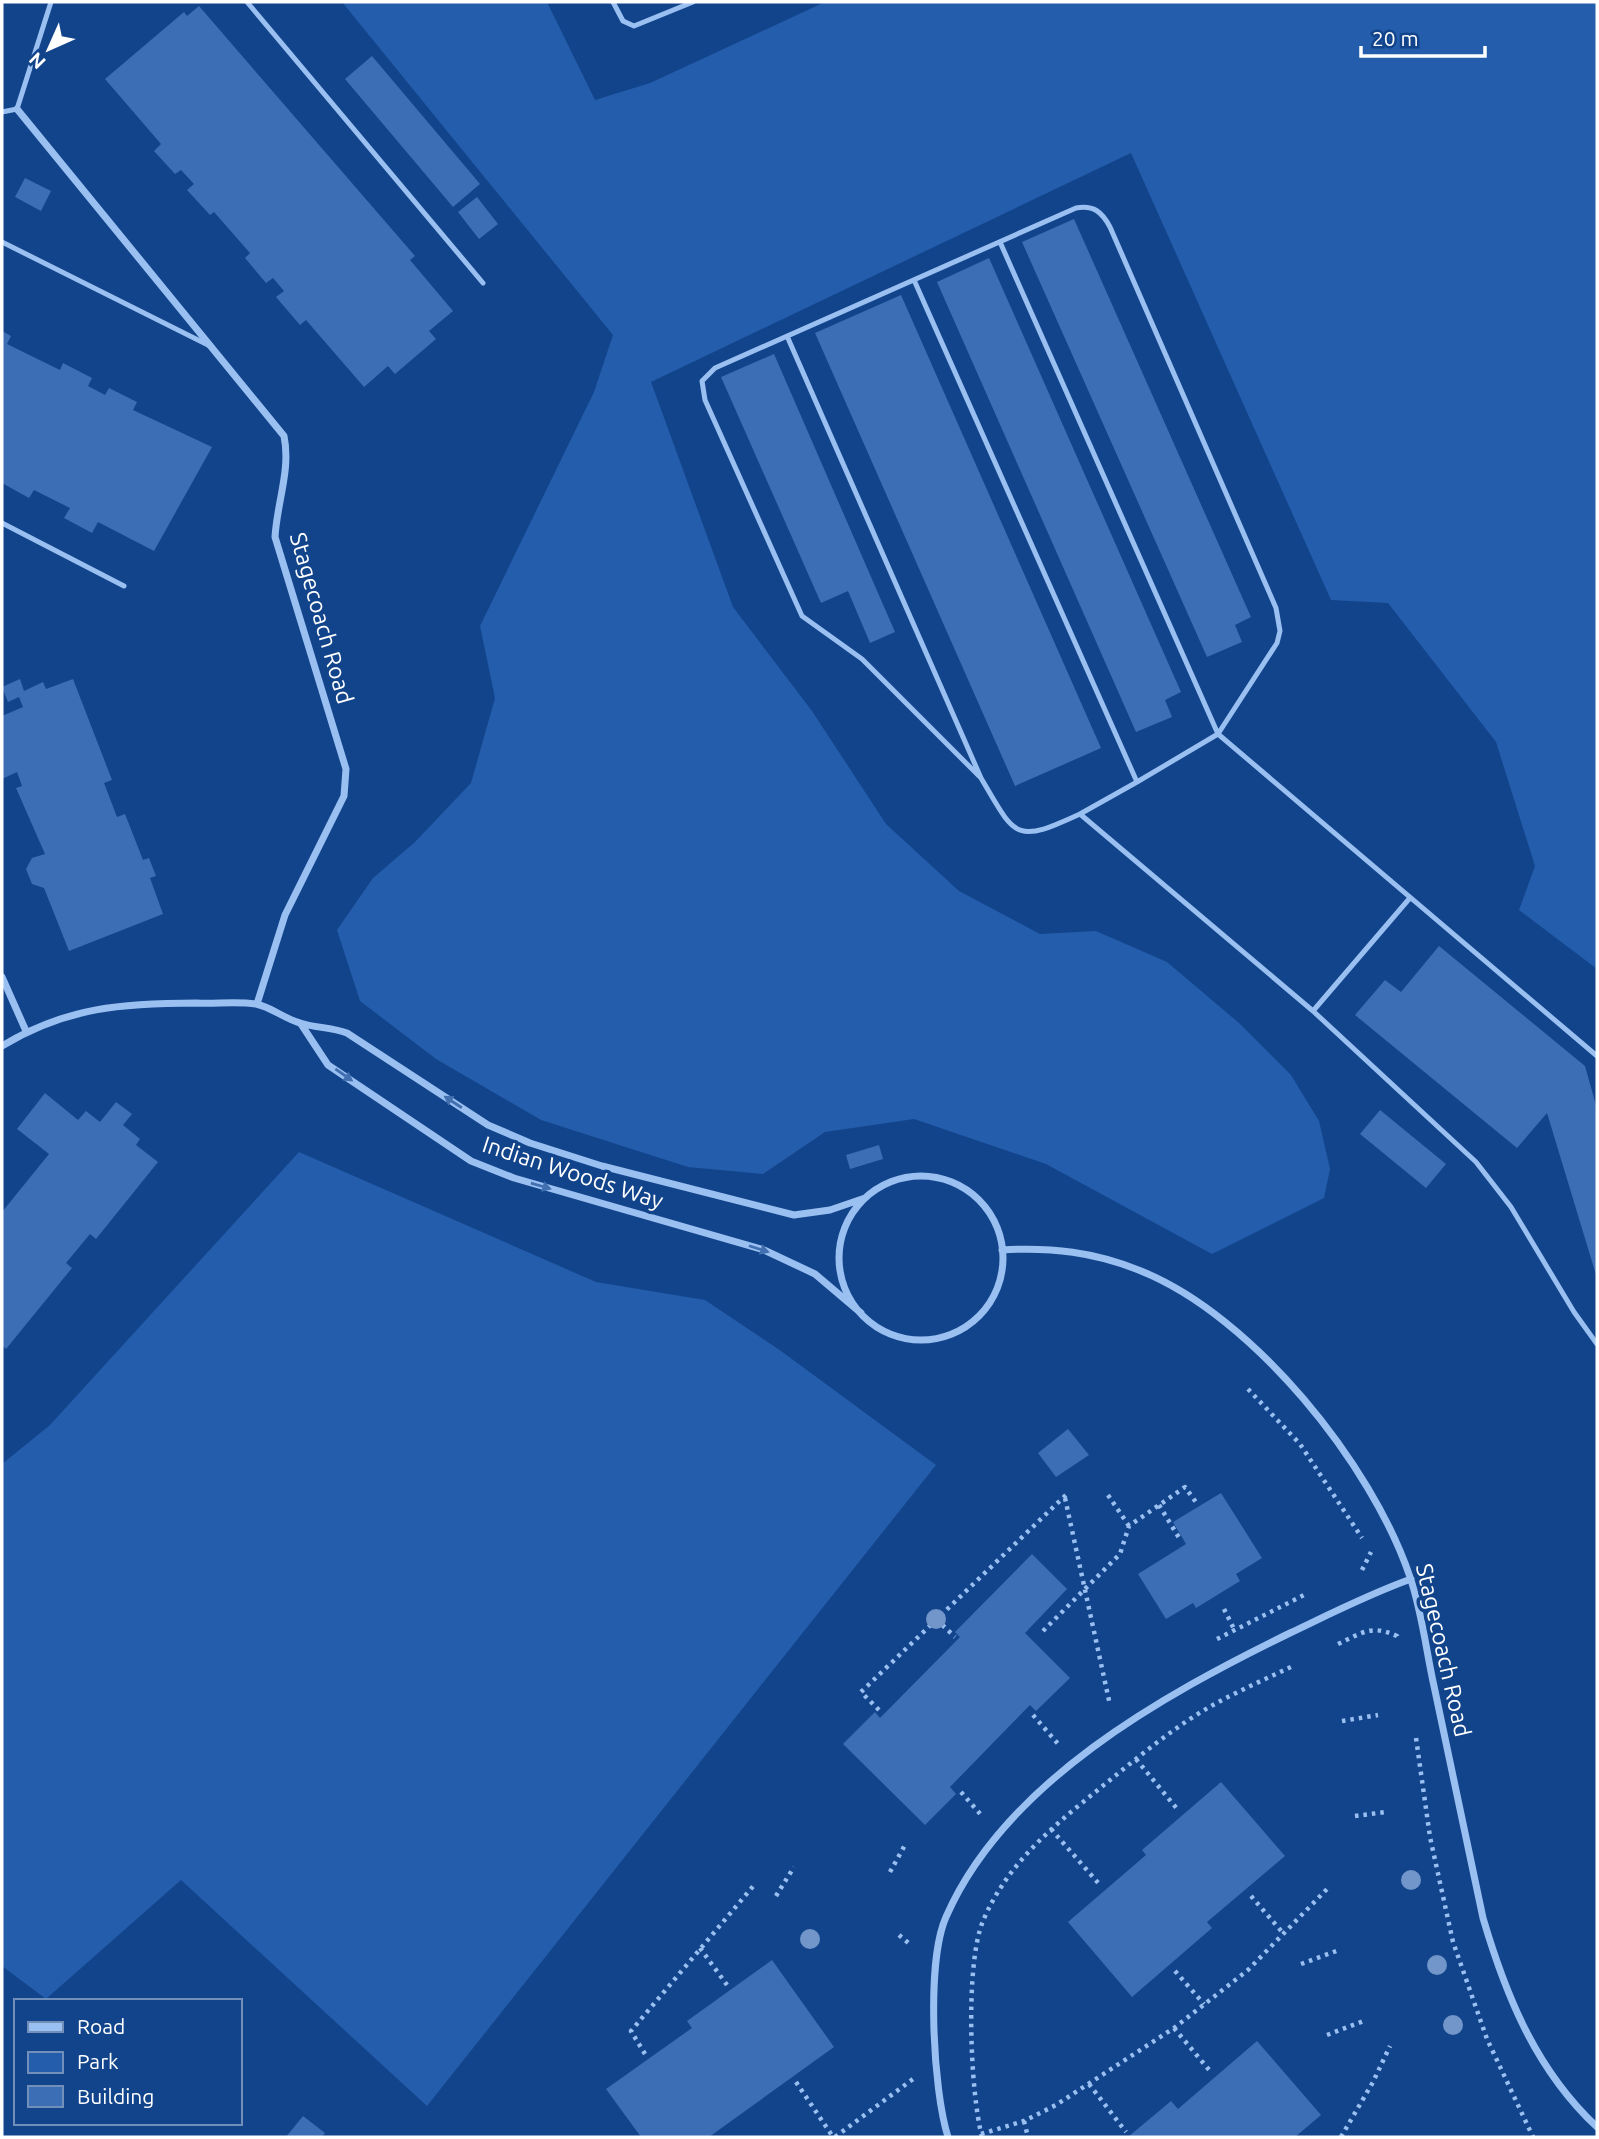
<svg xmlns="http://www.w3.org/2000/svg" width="1599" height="2139" font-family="Ubuntu,sans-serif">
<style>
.green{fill:#245dab}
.building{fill:#3b6eb5}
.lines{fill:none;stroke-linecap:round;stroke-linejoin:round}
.path{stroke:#9abff1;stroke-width:4.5;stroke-dasharray:3.5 5;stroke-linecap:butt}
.service{stroke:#9abff1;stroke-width:5}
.minor{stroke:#9abff1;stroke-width:7}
.tree{fill:#7296c9}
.oneway{fill:#426faf}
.labels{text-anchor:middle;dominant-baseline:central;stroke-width:7;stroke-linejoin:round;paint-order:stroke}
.street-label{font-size:23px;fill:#fff;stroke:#12448b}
</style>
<rect width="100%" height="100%" fill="#12448b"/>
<path class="green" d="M342,2H547L595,100L650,83L825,2H1597V969L1519,910L1535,866L1496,742L1388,603L1331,600L1131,153L651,382L733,607L812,711L886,824L959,891L1040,934L1096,931L1167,962L1239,1023L1291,1075L1319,1121L1330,1169L1324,1198L1212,1254L1046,1164L914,1119L825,1132L763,1174L688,1167L541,1120L436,1059L360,1001L337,930L373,878L415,842L471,783L495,698L480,626L594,392L613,335Z
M299,1152L596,1282L705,1300L781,1351L936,1465L427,2106L181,1880L46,1999L2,1966V1464L50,1425Z"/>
<path class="building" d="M199,6L415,256L410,260L453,311L429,331L436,339L395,374L388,366L364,387L306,320L300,325L276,297L284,291L273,278L266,283L245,258L250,253L214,212L210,215L187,190L194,184L181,170L175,174L154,151L161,144L105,79L184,12L187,16Z
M372,56L480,184L453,207L345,79Z
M25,178L51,191L41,211L15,197Z
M477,197L498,224L479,239L458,212Z
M1074,219L1251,617L1235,625L1242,642L1207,657L1022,242Z
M989,258L1181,692L1165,700L1172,717L1136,732L937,282Z
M901,295L1101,748L1015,786L815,333Z
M2,331L11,336L7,344L60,370L63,363L92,378L88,386L105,395L109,388L137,402L133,410L212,447L154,551L98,522L92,533L64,518L70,508L34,490L29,498L2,483Z
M774,354L895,632L870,643L848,591L821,603L721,377Z
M20,679L24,691L43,682L46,689L73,679L112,780L104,783L117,817L125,814L143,860L149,858L156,876L150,878L163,914L69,951L44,888L32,884L26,869L32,858L45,854L16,788L22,786L17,772L2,779V716L23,707L19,697L8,702L2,687Z
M1439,946L1585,1066L1597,1109V1278L1547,1113L1517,1148L1355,1015L1385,980L1401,992Z
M45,1093L78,1120L86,1111L100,1122L116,1102L132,1114L123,1125L140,1139L136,1145L158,1162L96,1239L90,1234L66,1263L72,1268L6,1349L2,1345V1212L49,1154L17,1129Z
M1380,1110L1446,1164L1426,1188L1360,1134Z
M879,1145L883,1159L850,1169L846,1155Z
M1068,1429L1089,1455L1056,1477L1038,1453Z
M1221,1493L1262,1558L1236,1574L1240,1581L1196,1608L1193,1603L1166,1619L1138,1574L1186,1544L1173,1522Z
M1032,1554L1067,1589L1025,1633L1070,1678L1036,1711L1030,1705L950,1787L956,1794L925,1825L843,1744L875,1712L880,1718L960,1637L955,1632Z
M1221,1782L1285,1856L1207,1922L1212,1928L1132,1997L1068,1922L1146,1855L1142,1850Z
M772,1960L834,2047L709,2137H641L606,2089L692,2028L687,2021Z
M1257,2041L1321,2115L1295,2137H1128L1171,2101L1178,2109Z
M303,2116L325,2133L322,2137H286Z"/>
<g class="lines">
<path class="path" d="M1248,1389L1300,1444L1362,1538
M1108,1495L1129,1526
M1065,1498L1110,1705
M1159,1505L1181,1541
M1362,1570L1371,1552
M1224,1609L1234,1629
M936,1619L955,1637
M1043,1631L1120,1554L1129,1526L1185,1487L1198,1505
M1217,1639L1306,1594
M1338,1644C1362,1633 1371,1624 1397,1636L1398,1640
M879,1710L861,1692L1068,1493
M1033,1715L1059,1745
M1342,1721L1378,1715
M1416,1738L1430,1837L1453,1942L1487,2039L1533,2137
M1136,1759L1178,1810
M961,1792L982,1816
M1355,1816L1386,1812
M1051,1829L1100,1885
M890,1872L905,1845
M776,1896L794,1867
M1251,1896L1283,1933
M899,1935L912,1946
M700,1948L727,1985
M1301,1964L1339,1950
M1175,1971L1204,2004
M1174,2028L1210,2071
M1327,2035L1366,2020
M645,2054L631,2031L755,1884
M796,2082L833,2137
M1089,2084L1126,2132
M1024,2121L1028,2137
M981,2134L1024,2121L1056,2105L1174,2028L1248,1970L1328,1888
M835,2137L913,2079
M982,2137C970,2091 965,1964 983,1921C1009,1859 1060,1821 1110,1780C1142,1754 1177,1725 1213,1705C1240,1690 1268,1678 1295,1665
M1341,2137L1373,2082L1390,2046"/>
<path class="service" d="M247,2L483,283
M613,2L623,21L634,26L693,2
M2,112L17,109L51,2
M2,242L210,346
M1000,242L1218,734L1597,1056
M914,280L1137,782L1080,814
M787,336L981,778C1016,838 1015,844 1080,814L1313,1011L1476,1162L1511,1207L1574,1312L1597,1344
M2,523L124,586
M981,778L862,659L802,616L705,400L702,381L715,368L1076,208C1094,205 1102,212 1110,227L1276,608L1280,631L1277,643L1218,734L1137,782
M1313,1011L1409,899"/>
<path class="minor" d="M17,109L284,436C291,470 277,502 275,537L346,769L344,796L285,915L257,1004
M2,977L26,1031
M301,1024L328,1065L471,1161L514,1178L764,1250L815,1274L861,1313
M2,1046C66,1007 124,1003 197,1003C216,1004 237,1001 256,1004C271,1007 285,1019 300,1023C315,1028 331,1027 347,1033L488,1125L530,1143L602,1166L794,1215L830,1210L865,1198
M839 1258a82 82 0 1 1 164 0a82 82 0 1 1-164 0Z
M1002,1250C1051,1247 1095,1252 1141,1271C1253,1316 1372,1464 1410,1577C1422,1612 1426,1650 1434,1686C1450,1763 1467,1841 1483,1918C1506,1996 1536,2070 1597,2127
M948,2137C933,2090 926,1962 946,1917C1005,1782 1163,1695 1290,1633C1330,1614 1369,1594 1411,1579"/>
</g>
<g class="tree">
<circle cx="936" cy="1619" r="10"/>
<circle cx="1411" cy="1880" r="10"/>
<circle cx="810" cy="1939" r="10"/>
<circle cx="1437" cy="1965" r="10"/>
<circle cx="1453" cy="2025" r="10"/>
</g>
<defs><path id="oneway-solid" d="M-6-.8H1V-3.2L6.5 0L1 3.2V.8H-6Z" transform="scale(1.75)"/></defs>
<g class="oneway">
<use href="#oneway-solid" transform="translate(344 1075) rotate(35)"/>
<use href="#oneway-solid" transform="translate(453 1102) rotate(-147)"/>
<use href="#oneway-solid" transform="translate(541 1186) rotate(16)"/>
<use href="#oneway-solid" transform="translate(759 1249) rotate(18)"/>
</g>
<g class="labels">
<g class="street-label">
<text transform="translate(322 618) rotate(74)">Stagecoach Road</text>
<text transform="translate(573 1172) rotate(18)">Indian Woods Way</text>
<text transform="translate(1444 1650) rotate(77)">Stagecoach Road</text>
</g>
</g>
<rect width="1599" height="2139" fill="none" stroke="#ffffff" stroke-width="7"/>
<rect x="14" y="1999" width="228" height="126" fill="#12448b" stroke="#718fb9" stroke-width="2"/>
<rect x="28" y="2022" width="35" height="10" fill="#9abff1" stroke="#718fb9" stroke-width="2"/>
<text x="77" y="2034" font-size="21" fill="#ffffff">Road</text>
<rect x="28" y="2052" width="35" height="21" fill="#245dab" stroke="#718fb9" stroke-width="2"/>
<text x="77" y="2069" font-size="21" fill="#ffffff">Park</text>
<rect x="28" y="2086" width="35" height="21" fill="#3b6eb5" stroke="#718fb9" stroke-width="2"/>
<text x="77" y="2104" font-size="21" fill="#ffffff">Building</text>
<g transform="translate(49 49) rotate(225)" stroke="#12448b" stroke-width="5" paint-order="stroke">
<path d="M0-5L12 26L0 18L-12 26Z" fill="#ffffff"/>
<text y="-10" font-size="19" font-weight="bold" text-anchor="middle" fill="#ffffff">N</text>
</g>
<path d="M1361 46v10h124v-10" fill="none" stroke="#ffffff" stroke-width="3.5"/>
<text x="1372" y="46" font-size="21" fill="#ffffff" stroke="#12448b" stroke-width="5" paint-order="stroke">20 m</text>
</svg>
